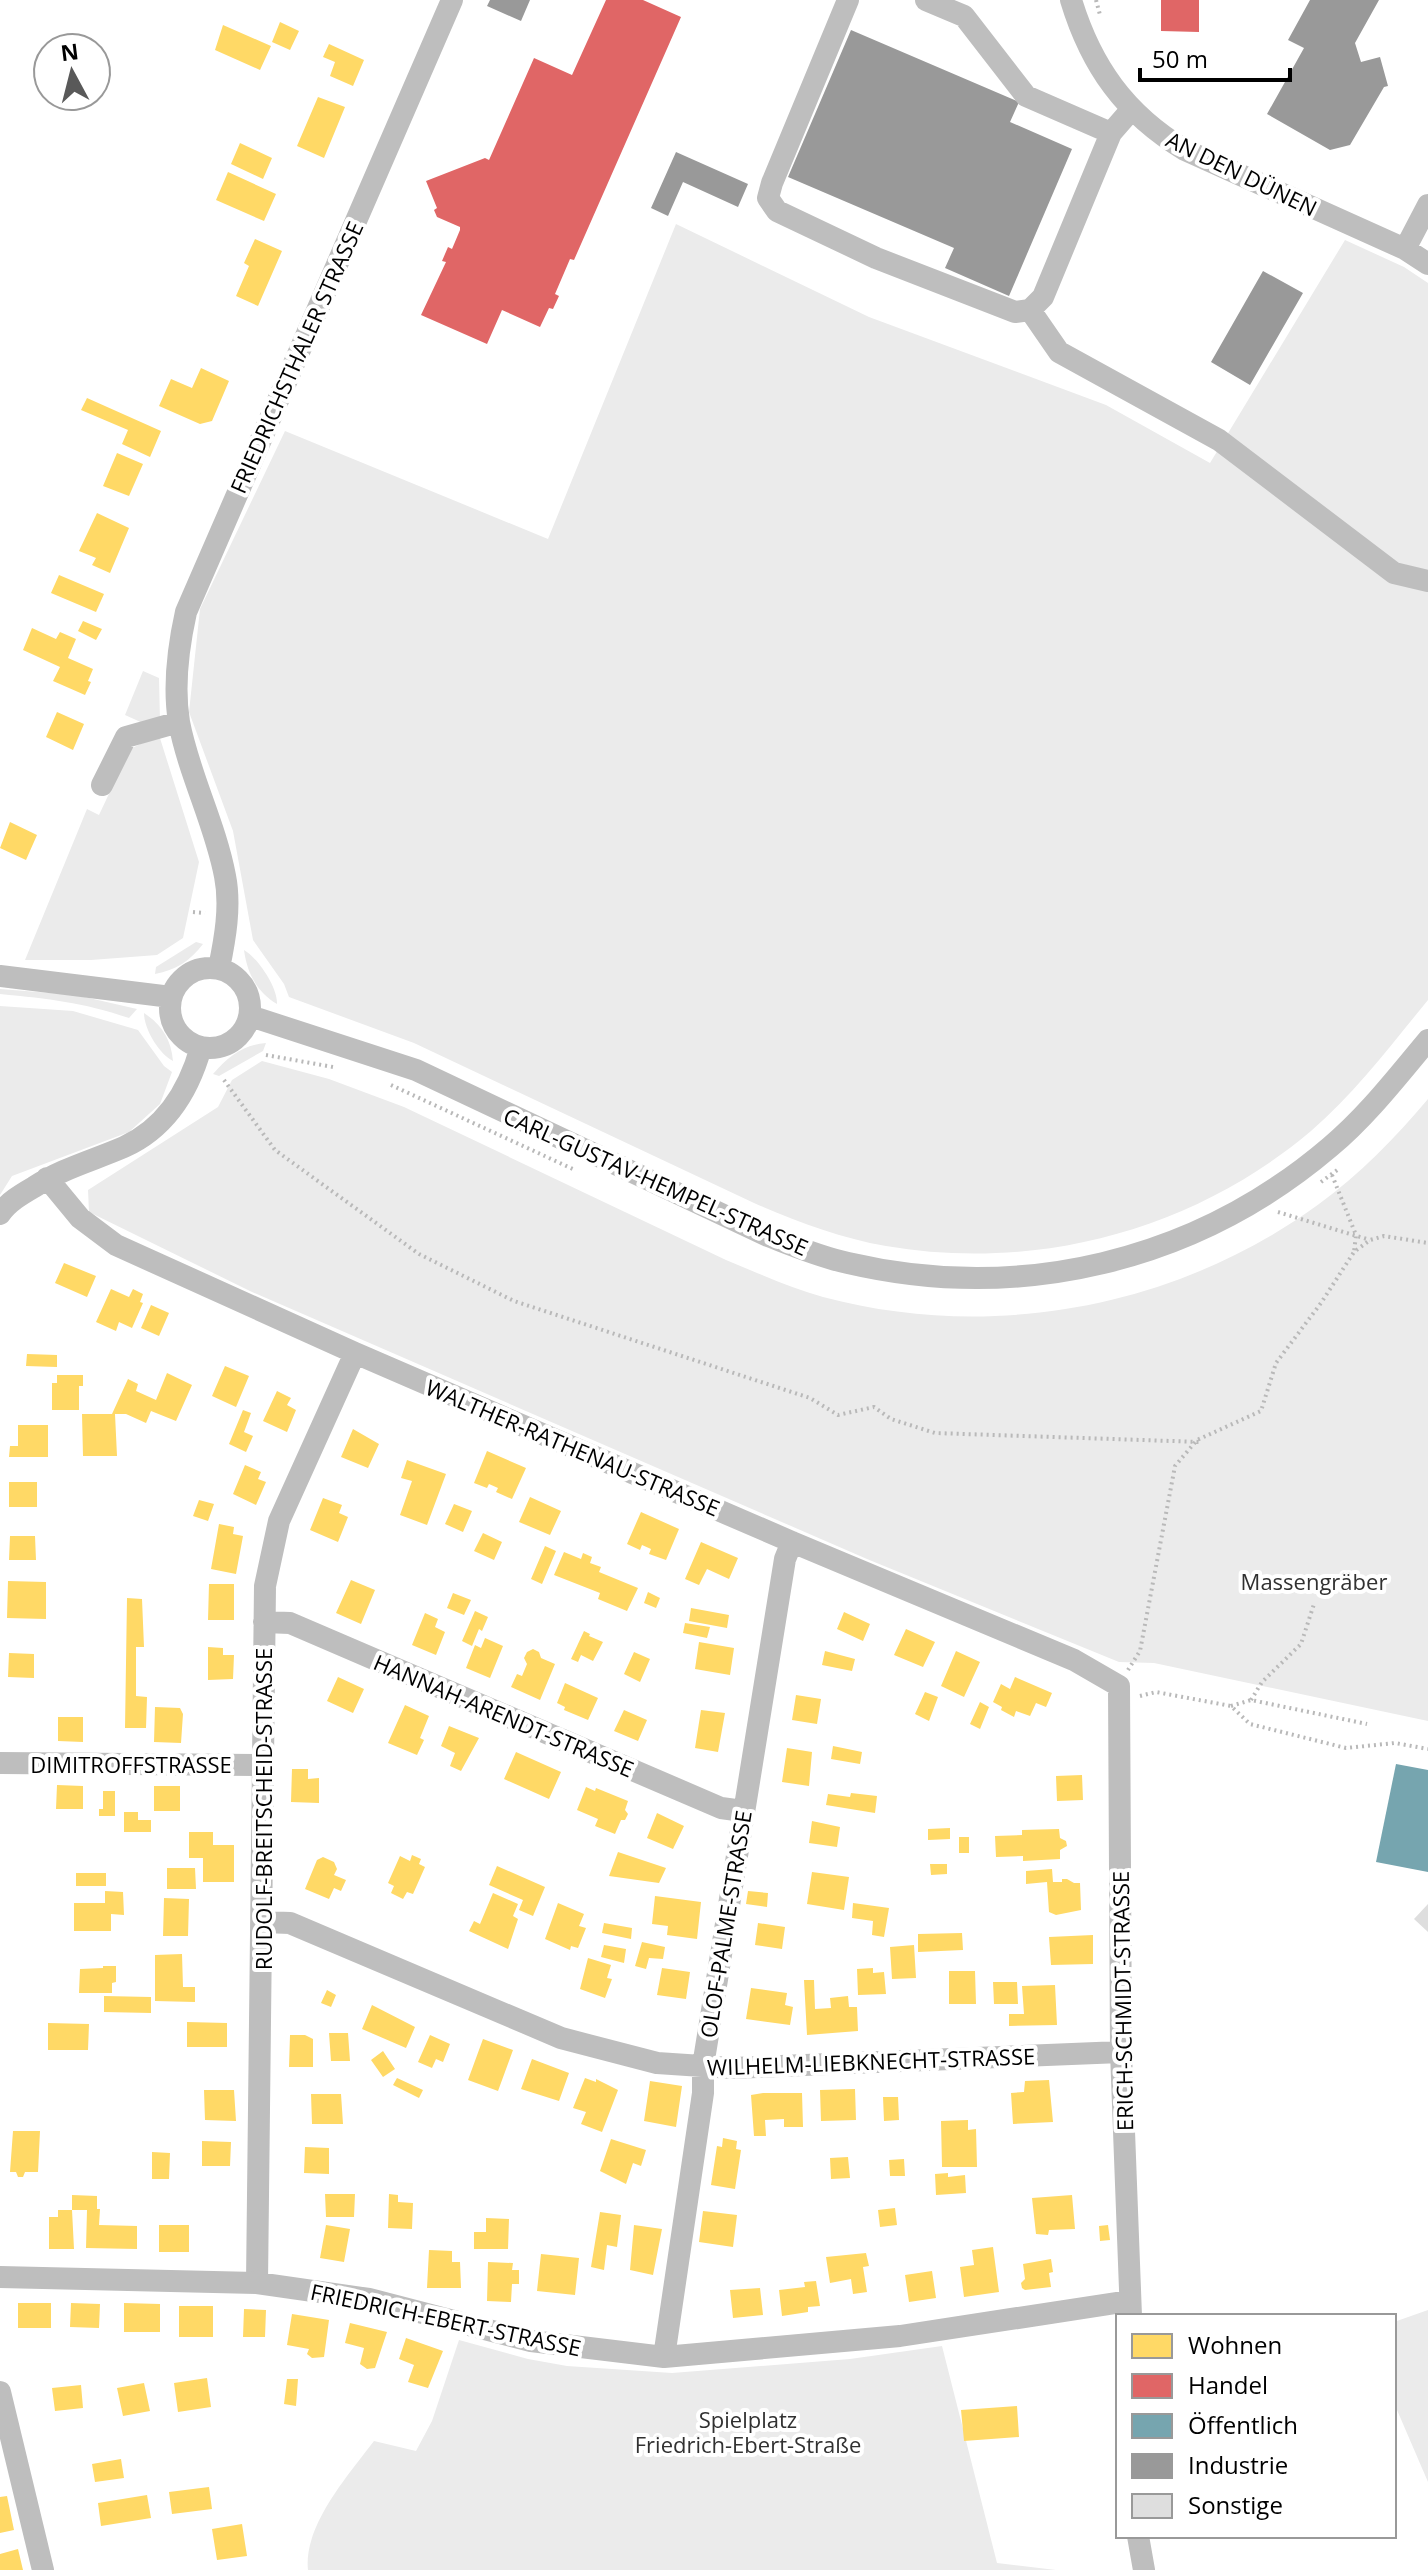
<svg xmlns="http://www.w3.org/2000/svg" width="1428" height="2570" font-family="'Open Sans',sans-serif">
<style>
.green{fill:#ebebeb}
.homes{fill:#ffd966}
.shops{fill:#e06666}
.public{fill:#76a5af}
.industry{fill:#999}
.building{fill:#dedede}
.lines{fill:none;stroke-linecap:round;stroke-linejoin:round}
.path{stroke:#b9b9b9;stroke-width:4;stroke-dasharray:2 4;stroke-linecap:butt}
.minor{stroke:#bebebe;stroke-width:22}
.labels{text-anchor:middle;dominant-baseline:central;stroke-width:8;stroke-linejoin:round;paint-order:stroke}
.street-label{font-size:22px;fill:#000;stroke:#fff}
.park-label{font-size:22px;fill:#313131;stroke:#fff}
</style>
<rect width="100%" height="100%" fill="#fff"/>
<path class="green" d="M676,224L869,317L1106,405L1210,463L1345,240L1404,267L1428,283V1000C1391,1045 1355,1093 1311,1131C1194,1230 1037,1272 886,1246C840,1238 796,1221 754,1203L414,1043L289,997L284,984L253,940L233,831L189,712L200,609L285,431L548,539Z
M143,671L159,678L160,721L145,724L125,715Z
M159,735L199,862L183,938L157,955L91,960H25L87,809L99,815L130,749Z
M196,942L203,944C190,961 176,970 155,974L156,967Z
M244,950C258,958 278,988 277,1004C257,992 247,973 244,950Z
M0,989L76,995L137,1009L129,1018C81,1002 50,999 0,994Z
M0,1006L73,1011L138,1030L164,1066L172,1072L160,1104L129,1132L12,1176L0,1195Z
M144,1013C162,1025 171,1039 173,1061C159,1054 144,1029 144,1013Z
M266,1043L263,1051L219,1076L213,1074C228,1057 243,1045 266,1043Z
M262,1061L329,1079L404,1107L726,1260C758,1273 790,1288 823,1297C992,1342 1177,1308 1319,1204C1360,1174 1395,1138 1428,1099V1721L1154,1663L1119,1662L867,1559L252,1292L89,1212L88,1190L218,1107L232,1080Z
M1428,2310V2482L1394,2403V2322Z
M459,2340L528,2359L567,2366L672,2373L850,2359L942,2346L997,2563L1056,2570H308C303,2526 349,2474 374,2441L416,2451L432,2421Z"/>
<path class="homes" d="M280,22L299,31L290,50L272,42Z
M223,25L271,46L260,70L215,50Z
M329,44L364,60L353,86L330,76L335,62L323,57Z
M318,97L345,107L324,158L297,146Z
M240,143L272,158L263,179L231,164Z
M228,172L276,194L264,221L216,200Z
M255,239L282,251L258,306L236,296L249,266L244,263Z
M201,368L229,381L212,421L200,424L159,406L171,379L192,388Z
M87,398L161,431L150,457L122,444L128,430L81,410Z
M117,453L143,464L129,496L103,486Z
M97,513L129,528L110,573L92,565L96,558L79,551Z
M59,575L104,594L96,612L51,593Z
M83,621L102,629L96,640L78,631Z
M32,628L56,639L60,632L76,639L68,658L93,669L88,681L91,682L85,695L53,681L60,667L23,650Z
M57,712L84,724L73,750L46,737Z
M10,822L37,835L26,860L0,848Z
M64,1263L96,1276L87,1297L55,1283Z
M111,1289L129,1297L133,1289L143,1294L140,1302L143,1303L132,1328L119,1322L116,1331L96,1322Z
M151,1305L169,1313L159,1336L141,1328Z
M27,1354L57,1355V1367L26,1366Z
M225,1366L249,1376L236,1407L212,1396Z
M167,1373L192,1385L176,1421L151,1411L146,1423L126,1414H115L117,1456H83L82,1414H112L128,1379L138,1384L136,1391L156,1400Z
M57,1375H83V1386H79V1410H52V1383H57Z
M277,1391L291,1398L287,1405L296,1410L287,1432L263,1421Z
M243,1410L251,1413L244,1432L253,1436L246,1452L229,1444Z
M18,1425H48V1457H9L10,1446H18Z
M353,1429L379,1444L368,1468L341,1457Z
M487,1451L526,1468L512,1499L496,1492L498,1488L489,1484L487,1488L474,1483Z
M407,1460L446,1474L427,1525L400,1515L412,1481L401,1478Z
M245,1465L261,1472L258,1479L266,1482L256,1505L233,1494Z
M9,1482H37V1507H9Z
M530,1497L561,1511L550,1535L519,1522Z
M323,1498L342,1505L339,1513L348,1517L338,1542L310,1530Z
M199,1500L214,1504L208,1521L193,1516Z
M454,1504L472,1511L463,1532L445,1524Z
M641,1512L679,1529L666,1560L649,1554L651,1549L642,1545L640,1550L627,1544Z
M219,1524L234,1527L233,1534L243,1536L236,1574L211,1569Z
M483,1533L502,1542L494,1560L474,1551Z
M10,1536H35L36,1560H9Z
M701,1542L738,1558L729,1579L707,1569L699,1585L685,1579Z
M545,1546L556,1551L542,1584L531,1579Z
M564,1552L581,1559L583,1553L592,1557L590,1563L601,1567L599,1572L638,1588L627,1611L598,1599L600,1593L554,1575Z
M351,1580L375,1590L361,1624L336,1613Z
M8,1581L46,1582V1619L7,1618Z
M209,1584H234V1620H208Z
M648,1592L660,1598L656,1608L644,1603Z
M453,1593L471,1600L464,1615L447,1608Z
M127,1598L142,1599L144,1647H136V1696L147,1697L146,1728H125Z
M691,1608L729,1615L727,1628L689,1621Z
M475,1611L488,1617L482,1631L479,1629L472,1646L462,1641Z
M844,1612L870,1624L863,1641L837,1629Z
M425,1613L438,1619L435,1627L445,1632L436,1655L412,1645Z
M685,1623L710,1627L707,1638L683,1633Z
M906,1629L935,1642L923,1667L894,1655Z
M584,1631L590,1634L589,1636L603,1642L593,1661L581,1655L578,1662L571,1659Z
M485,1638L503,1646L490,1678L466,1668L475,1645L481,1648Z
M699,1642L734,1648L730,1675L695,1669Z
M208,1647L223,1648V1655H234L233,1679L208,1680Z
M533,1649L539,1652L541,1658L555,1664L540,1700L511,1687L517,1674L522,1676L527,1664L524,1658L527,1652Z
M825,1651L855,1659L852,1671L822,1665Z
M956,1651L980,1662L964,1697L941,1686Z
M634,1652L650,1659L640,1682L624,1674Z
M9,1653L34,1654V1678L8,1677Z
M338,1677L364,1689L353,1713L327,1701Z
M1015,1677L1052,1693L1046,1707L1036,1703L1030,1716L1016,1711L1014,1717L1001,1710L1002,1707L993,1702L1001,1684L1010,1689Z
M565,1683L598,1698L588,1720L564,1710L565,1707L557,1703Z
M925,1692L938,1697L929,1721L915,1714Z
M796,1695L821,1699L817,1724L792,1720Z
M980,1702L989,1707L980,1729L970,1724Z
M405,1705L429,1716L420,1738L424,1740L417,1755L388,1743Z
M155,1707L180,1708L183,1714L181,1743L154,1742Z
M624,1710L647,1720L638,1741L614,1731Z
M701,1710L725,1713L718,1752L695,1748Z
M58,1717H83V1742L58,1741Z
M449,1726L479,1738L461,1771L450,1766L455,1753L441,1746Z
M833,1746L862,1752L860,1764L831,1759Z
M787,1748L812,1752L809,1786L782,1782Z
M516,1752L561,1772L549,1799L504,1779Z
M292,1769H308V1779L319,1778V1803L291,1802Z
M1082,1775L1083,1800L1057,1801L1056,1776Z
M57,1785L83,1786V1809H56Z
M154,1786H180V1811H154Z
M586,1787L595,1791L596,1788L628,1801L625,1810L628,1814L625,1820H621L615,1834L595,1826L598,1819L577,1810Z
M103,1791H115V1816H99V1809H103Z
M851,1793L877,1796L875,1813L826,1805L828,1794L850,1797Z
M124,1812H138V1820H151V1832H124Z
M657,1813L684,1826L673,1849L647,1838Z
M812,1821L840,1827L837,1847L809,1843Z
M950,1828V1839L928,1840V1829Z
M1059,1829L1060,1838L1066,1841L1067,1846L1060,1850V1859L1023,1861V1856L996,1857L995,1836L1022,1835V1830Z
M189,1832H213V1845H234V1882H203V1858H189Z
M959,1837H969V1853H959Z
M618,1852L666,1868L659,1883L609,1876Z
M412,1855L421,1859L419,1864L425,1867L413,1894L407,1892L403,1899L391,1893L394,1886L388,1883L400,1856L410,1861Z
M323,1857L334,1862L337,1869L334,1875L346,1880L341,1891L334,1888L329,1899L305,1889L317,1860Z
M930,1864H947V1874L931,1875Z
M497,1866L545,1887L533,1916L519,1910L523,1900L489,1885Z
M167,1868H195L196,1889H167Z
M1052,1869L1053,1882H1062V1879H1067L1074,1883H1080L1081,1910L1056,1915L1049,1912L1047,1882L1026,1884V1871Z
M812,1872L849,1877L844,1910L807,1904Z
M76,1873H106V1886H76Z
M105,1891L123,1892L124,1915L111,1914V1931H74V1903H105Z
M748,1891L768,1893L767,1907L746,1904Z
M493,1893L518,1904L513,1916L518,1919L508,1949L469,1931L474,1921L480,1924Z
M655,1896L701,1902L697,1939L667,1935L668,1926L652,1924Z
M164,1898L189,1899L188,1936H163Z
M558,1903L584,1914L579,1926L586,1928L578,1948L571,1946L570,1950L545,1939Z
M853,1903L889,1908L884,1937L872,1935L873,1921L852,1918Z
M604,1923L632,1928L631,1939L602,1933Z
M758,1923L785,1927L782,1949L755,1945Z
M962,1933L963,1950L918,1952V1934Z
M1093,1935V1964L1051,1965L1049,1937Z
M642,1942L665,1947L663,1959L649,1958L646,1969L635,1966Z
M604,1945L626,1949L624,1963L601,1957Z
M914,1945L916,1978L892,1979L890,1947Z
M182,1954L183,1987H195V2002L155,2001V1955Z
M588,1958L611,1965L607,1978L612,1979L605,1998L580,1989Z
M103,1966H116V1982L112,1983V1993H79L80,1969L103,1968Z
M662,1968L690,1972L686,1999L657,1995Z
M873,1968V1973L884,1972L886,1994L858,1995L857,1969Z
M949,1971H975L976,2004H949Z
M804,1980H814L815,2009L831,2008L830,1998L848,1996L849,2007H857L858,2031L807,2035Z
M993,1982H1017L1018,2004H994Z
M1055,1985L1057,2025L1009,2026V2014H1024L1022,1986Z
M751,1988L787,1993L785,2005L793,2007L790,2025L746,2019Z
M327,1990L336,1995L331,2007L321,2003Z
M104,1996L151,1997V2013L104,2012Z
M372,2005L415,2027L406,2048L362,2029Z
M187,2022L227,2023V2047H187Z
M48,2023L89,2024L88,2050H48Z
M329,2033H348L350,2061H331Z
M290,2035H305L313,2039V2067H289Z
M430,2035L450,2044L443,2062L436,2059L432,2068L418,2062Z
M483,2039L513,2050L498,2091L468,2080Z
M383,2051L395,2069L383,2077L371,2060Z
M532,2059L569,2073L559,2101L521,2089Z
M397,2078L423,2090L419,2098L393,2085Z
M585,2078L596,2082V2079L618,2090L602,2132L581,2124L586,2112L573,2108Z
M1049,2080L1053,2122L1013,2124L1011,2093L1024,2092L1025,2081Z
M650,2081L682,2086L676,2127L644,2121Z
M855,2089L856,2120L821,2121L820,2090Z
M204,2090H234L236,2121L205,2120Z
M763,2093H802L803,2127H784V2119L765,2120L766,2136H754L751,2095Z
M311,2094H341L343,2124H312Z
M883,2097H898L899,2120L884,2121Z
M968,2120V2130L976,2129L977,2167H942L941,2121Z
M13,2131H40L38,2172H25L23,2177H18L16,2172H10Z
M723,2138L737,2141L736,2149L741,2150L735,2189L711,2185L717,2146L722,2147Z
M611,2139L646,2150L641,2166L633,2163L626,2184L600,2171Z
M202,2141L231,2142L230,2166H202Z
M305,2147L329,2148V2174L304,2173Z
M152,2152L170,2153L169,2179H152Z
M848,2157L850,2178L831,2179L830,2158Z
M904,2159L905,2176H890L889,2160Z
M948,2173V2177L965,2175L966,2193L936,2195L935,2174Z
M325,2194H355L354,2217H326Z
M389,2194L398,2195V2202L413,2203L412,2229L388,2228Z
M72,2195L97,2196V2209H100L99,2225L137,2226V2249L86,2248L87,2210H72Z
M1072,2195L1075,2229L1049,2230L1048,2235L1036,2234L1032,2198Z
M895,2208L897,2225L880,2227L878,2210Z
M58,2210H72L74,2249H49V2217H58Z
M703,2211L737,2215L733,2247L699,2242Z
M600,2212L621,2215L617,2247L607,2245L604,2270L591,2267Z
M486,2218L509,2219L508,2249H474V2232H486Z
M159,2225H189V2252H159Z
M326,2225L350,2229L344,2262L320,2258Z
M634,2225L662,2229L653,2275L630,2270Z
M1108,2225L1110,2240L1100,2241L1099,2226Z
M993,2247L999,2292L964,2297L960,2267L974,2265L972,2250Z
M429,2250L452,2251V2262H460L461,2288H427Z
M866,2253L869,2266L863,2267L867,2292L853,2294L851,2279L830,2283L826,2257Z
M541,2254L579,2258L575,2295L537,2291Z
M1051,2259L1053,2272L1049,2273L1051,2287L1025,2290L1022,2288L1021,2283L1025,2279L1023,2264Z
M488,2262L513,2263L512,2270H519V2284H512L511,2302L487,2301Z
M932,2271L936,2298L909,2302L905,2275Z
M816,2281L820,2306L808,2307V2312L782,2316L779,2290L805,2287L804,2282Z
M760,2288L763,2315L733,2318L730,2290Z
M18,2303H51V2328H18Z
M71,2303L100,2304L99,2328L70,2327Z
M124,2303L160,2304V2332H124Z
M179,2306H213V2337H179Z
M244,2309L266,2310L265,2337H243Z
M292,2314L329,2320L324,2357L312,2358L307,2354L309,2349L287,2345Z
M350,2323L387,2332L375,2368L367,2369L360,2364L364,2348L345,2343Z
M406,2338L443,2351L428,2388L408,2382L414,2365L399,2359Z
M207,2378L211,2407L178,2412L174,2383Z
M287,2379H298L296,2406L284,2404Z
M144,2383L150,2411L123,2416L117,2388Z
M81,2385L83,2408L55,2411L52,2388Z
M1017,2406L1019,2437L964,2441L961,2410Z
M121,2459L124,2478L95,2482L92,2464Z
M209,2487L212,2509L172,2514L169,2492Z
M147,2495L151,2518L101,2526L98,2503Z
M7,2496L14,2530L0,2533V2497Z
M242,2524L247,2556L217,2560L212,2529Z
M18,2549L23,2570H0V2554Z"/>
<path class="shops" d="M606,0H643L681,17L574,260L570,259L555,294L559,296L553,309L549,308L540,327L502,310L487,344L421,315L446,262L442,261L448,247L452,249L460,230V227L437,217L434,210L437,208L426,181L485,158L489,160L534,58L572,75Z
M1161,0H1199V32L1161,31Z"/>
<path class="public" d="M1396,1764L1428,1770V1872L1376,1862Z"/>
<path class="industry" d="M490,0H530L521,21L487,6Z
M1310,0H1379L1355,43L1361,62L1380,57L1388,86L1384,87L1350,145L1330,150L1267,114L1304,48L1288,40Z
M851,30L1019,102L1010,122L1072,149L1009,296L945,268L954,248L788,177Z
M676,152L748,184L738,207L683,182L668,216L651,208Z
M1263,271L1303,293L1250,385L1211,362Z"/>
<path class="building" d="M1428,1904V1932L1414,1919Z"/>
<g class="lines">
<path class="path" d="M1096,0L1100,15
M193,912L205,913
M266,1055L333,1067
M224,1080L275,1150L419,1254L514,1301L810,1398L838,1415L874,1407L891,1419L935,1433L1201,1442
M391,1085L575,1170
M1332,1175L1356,1235L1354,1252
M1321,1182L1340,1168
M1278,1212L1370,1240
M1128,1670L1140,1651L1175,1466L1197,1440L1261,1411L1276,1363L1321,1303L1354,1252L1370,1240L1384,1236L1428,1243
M1140,1696L1156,1692L1231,1706L1250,1724L1346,1748L1395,1743L1428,1749
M1251,1700L1262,1682L1301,1644L1314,1604
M1231,1706L1251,1700L1367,1724"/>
<path class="minor" d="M848,0L772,183L768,198L777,211L876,258L1015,312L1030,310L1043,297L1111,133L1131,110
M926,0L964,16L1026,96L1111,133
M1071,0C1091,66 1125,114 1185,150L1405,249L1428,264
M1405,249L1428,205
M1030,310L1059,352L1219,440L1394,573L1428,581
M102,785L126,737L179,722
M170 1008a40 40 0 1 1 80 0a40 40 0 1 1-80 0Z
M219,968C225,939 231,906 225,876C215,823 189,775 179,722C173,685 178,648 186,612L452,0
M0,976L171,997
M250,1016L416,1070L768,1236C794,1246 820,1257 848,1263C1020,1303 1195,1262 1330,1147C1367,1116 1397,1077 1428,1040
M47,1178L80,1218L116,1245L355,1353L792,1542L1074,1660L1119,1686L1121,2052L1131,2316
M0,1214C8,1202 22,1194 34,1187C61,1169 94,1160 124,1147C166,1128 189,1090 201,1047
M264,1622L290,1623L721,1808L743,1811
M0,1763L263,1765
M263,1922L290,1923L561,2038L657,2063L732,2068L1121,2052
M0,2277L257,2283L369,2299L531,2341L664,2357L900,2336L1129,2301
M257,2283L265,1586L279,1521L355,1353
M664,2357L703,2093V2066L785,1559L792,1542
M0,2392L43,2570
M1138,2536L1144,2570"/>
</g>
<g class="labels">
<g class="street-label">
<text transform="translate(1242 173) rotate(26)">AN DEN DÜNEN</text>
<text transform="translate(296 357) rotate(-66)">FRIEDRICHSTHALER STRASSE</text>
<text transform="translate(656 1181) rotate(24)">CARL-GUSTAV-HEMPEL-STRASSE</text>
<text transform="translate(573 1447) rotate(23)">WALTHER-RATHENAU-STRASSE</text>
<text transform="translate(504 1715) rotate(23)">HANNAH-ARENDT-STRASSE</text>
<text x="131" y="1764">DIMITROFFSTRASSE</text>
<text transform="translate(263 1809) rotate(-90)">RUDOLF-BREITSCHEID-STRASSE</text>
<text transform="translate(725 1924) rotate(-81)">OLOF-PALME-STRASSE</text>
<text transform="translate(1122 2001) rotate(-91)">ERICH-SCHMIDT-STRASSE</text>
<text transform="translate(871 2061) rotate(-2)">WILHELM-LIEBKNECHT-STRASSE</text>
<text transform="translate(446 2319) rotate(12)">FRIEDRICH-EBERT-STRASSE</text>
</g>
<g class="park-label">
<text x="1314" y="1581">Massengräber</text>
<text x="748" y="2419">Spielplatz<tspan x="748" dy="25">Friedrich-Ebert-Straße</tspan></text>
</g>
</g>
<rect x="1116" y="2314" width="280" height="224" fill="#ffffff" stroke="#999999" stroke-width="2"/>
<rect x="1132" y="2334" width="40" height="24" fill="#ffd966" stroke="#999999" stroke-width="2"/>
<text x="1188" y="2354" font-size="24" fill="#000000">Wohnen</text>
<rect x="1132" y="2374" width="40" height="24" fill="#e06666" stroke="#999999" stroke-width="2"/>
<text x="1188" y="2394" font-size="24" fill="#000000">Handel</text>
<rect x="1132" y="2414" width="40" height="24" fill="#76a5af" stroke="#999999" stroke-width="2"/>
<text x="1188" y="2434" font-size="24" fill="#000000">Öffentlich</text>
<rect x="1132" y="2454" width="40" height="24" fill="#999999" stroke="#999999" stroke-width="2"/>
<text x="1188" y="2474" font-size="24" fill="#000000">Industrie</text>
<rect x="1132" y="2494" width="40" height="24" fill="#dedede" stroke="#999999" stroke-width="2"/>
<text x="1188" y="2514" font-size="24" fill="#000000">Sonstige</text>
<g transform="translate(72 72) rotate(353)"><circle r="38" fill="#ffffff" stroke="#999999" stroke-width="2"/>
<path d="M0-6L14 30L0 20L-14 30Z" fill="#595959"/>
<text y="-12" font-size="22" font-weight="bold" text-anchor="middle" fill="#000000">N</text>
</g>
<path d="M1140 68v12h150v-12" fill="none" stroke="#000000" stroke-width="4"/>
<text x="1152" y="68" font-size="24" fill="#000000" stroke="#ffffff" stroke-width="6" paint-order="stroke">50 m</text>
</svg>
